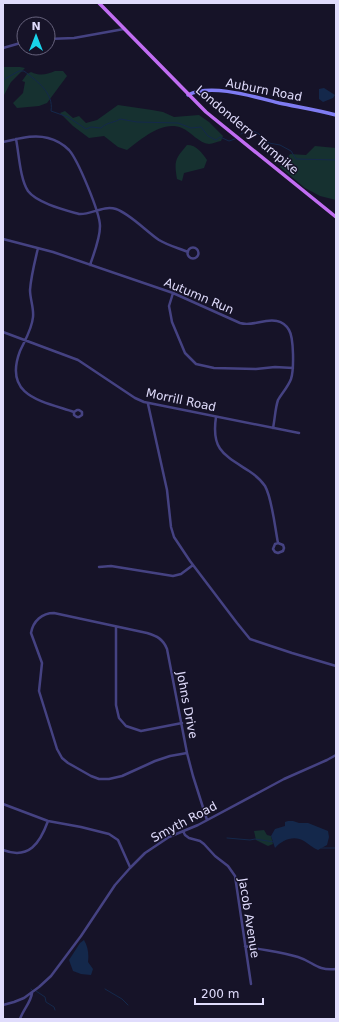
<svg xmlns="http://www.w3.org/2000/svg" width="339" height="1022" font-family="'DejaVu Sans',sans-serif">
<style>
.green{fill:#163130}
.water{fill:#14284b}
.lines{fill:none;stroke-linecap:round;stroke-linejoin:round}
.stream{stroke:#14284b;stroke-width:1}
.street{stroke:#454282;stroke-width:2.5}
.secondary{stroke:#7f7cf3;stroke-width:3.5}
.primary{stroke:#c16df2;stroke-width:3.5}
.labels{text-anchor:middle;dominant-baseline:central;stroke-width:3;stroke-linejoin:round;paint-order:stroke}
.street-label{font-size:12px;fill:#e0dcfc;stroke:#161328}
</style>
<rect width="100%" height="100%" fill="#161328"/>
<path class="green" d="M3,67H20L25,68L11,82L3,97Z
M55,71H63L67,76L47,103L39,106L17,108L13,103L23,93L25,82L22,81L27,74L31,72C40,76 46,75 55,71Z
M118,105L152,110L163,112L174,117L199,115L209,122L223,136L221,141C218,141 213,144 209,144C199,143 191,132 182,128C162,120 142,139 127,150L118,147L104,136L89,138L73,126L60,113L65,111L73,118L79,116L86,123L97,120Z
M187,145C197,145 202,153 207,160L204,168L184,173L182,181L177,179C174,161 175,159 187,145Z
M315,146L336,148V200L320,196L305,188L280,167L290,154L306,155Z
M264,830L267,835L271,836L273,844L268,846L256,840L254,831Z"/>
<path class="water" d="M324,88L335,95L333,98L323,102L319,99V89Z
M288,821H293L299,823H308L328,831L329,837L327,845L318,850C313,848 309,844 304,841C294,835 282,840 275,848L271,836L275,829L285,826V822Z
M84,940C88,947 89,954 88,962L93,969L91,975L81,974L73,971L69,960L80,943Z"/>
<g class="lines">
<path class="stream" d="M3,80L19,71H24C37,81 54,93 51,111L68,117L86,129L91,127L101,128C107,122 114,123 120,119L137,122L178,123L191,128L201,127L208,136L216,140L220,137L229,141L235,139
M241,134L250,129L259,134L269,143L280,145L291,151L296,159L336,160
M227,838L250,840L255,839L274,842
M321,848H336
M31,989L32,990
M105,989L122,999L128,1005
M36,991L45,997L46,1002L54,1007L55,1010"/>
<path class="street" d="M48,39L74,38L124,29
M3,48L24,42
M16,139C19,154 20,179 28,191C37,203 65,210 79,214C91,215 103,205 116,209C129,213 147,232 159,240C167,245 178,248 188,252
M3,142C18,139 33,134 48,138C56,140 63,144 69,150C78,160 100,213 100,226C100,239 94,253 90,265
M3,239L53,252L173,293L240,323C253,327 264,318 277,321C282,322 286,325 289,330C294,338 294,370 291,379C288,387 282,393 278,400C275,409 275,419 273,428
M187.5 253a5.5 5.5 0 1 1 11 0a5.5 5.5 0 1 1-11 0Z
M38,248C35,261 31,276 30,290C30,299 34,308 33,317C32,329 25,340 20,351C3,396 41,401 74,412V415L77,417H79L82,415V412L79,410H77L74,412
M173,293L169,306L172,322L185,353L196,364L214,368L256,369L275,367L293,368
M3,332L78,360L135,398L144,402L299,433
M148,404L167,490L171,527L174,537L190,561L237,623L250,639L292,653L336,666
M216,417C211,450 224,455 249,471C255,475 261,480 265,486C272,498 275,528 278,543L275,544L273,549L275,552L278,553L283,551L284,548L283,545L278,543
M99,567L111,566L173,576L181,574L193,565
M116,627V705L119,718L126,726L141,731L182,723
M187,753L170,756L155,761L122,776L109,779H99L91,776L68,763L62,758L57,749L39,691L42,663L31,633C33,621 42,613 54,613L147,633C157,636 163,639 167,649L187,753L193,776L207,820
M3,804L48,821L81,827L109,834L118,840L130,867
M183,831L185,835L189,838L200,841L204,844L215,856L228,866L235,876L251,984
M3,850C29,860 40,843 48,821
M245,946C262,950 281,952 298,957C314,962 316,971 336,969
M3,1005L14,1002L24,998L39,987L51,976L81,936L115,885L130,868L145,853L169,837L198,825L284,779L327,760L336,755
M20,1019C23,1010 31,1002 32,993"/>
<path class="secondary" d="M188,95C211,83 255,97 279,103C298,107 317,110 336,115"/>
<path class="primary" d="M99,3L206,112L336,217"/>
</g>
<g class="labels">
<g class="street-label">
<text transform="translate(264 90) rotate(11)">Auburn Road</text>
<text transform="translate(247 130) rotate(40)">Londonderry Turnpike</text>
<text transform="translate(199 296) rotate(23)">Autumn Run</text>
<text transform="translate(181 400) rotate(12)">Morrill Road</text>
<text transform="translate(187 705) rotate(79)">Johns Drive</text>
<text transform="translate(184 822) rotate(-28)">Smyth Road</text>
<text transform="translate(249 918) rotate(81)">Jacob Avenue</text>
</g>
</g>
<rect width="339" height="1022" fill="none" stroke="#e0dcfc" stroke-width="8"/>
<g transform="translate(36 36)"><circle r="19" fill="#161328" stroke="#67637d"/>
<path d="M0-3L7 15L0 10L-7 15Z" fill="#19d4eb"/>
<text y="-6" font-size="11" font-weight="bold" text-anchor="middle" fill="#e0dcfc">N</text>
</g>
<path d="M195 998v6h68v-6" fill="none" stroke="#e0dcfc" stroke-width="2"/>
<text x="201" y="998" font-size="12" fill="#e0dcfc" stroke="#161328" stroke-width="3" paint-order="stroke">200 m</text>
</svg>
